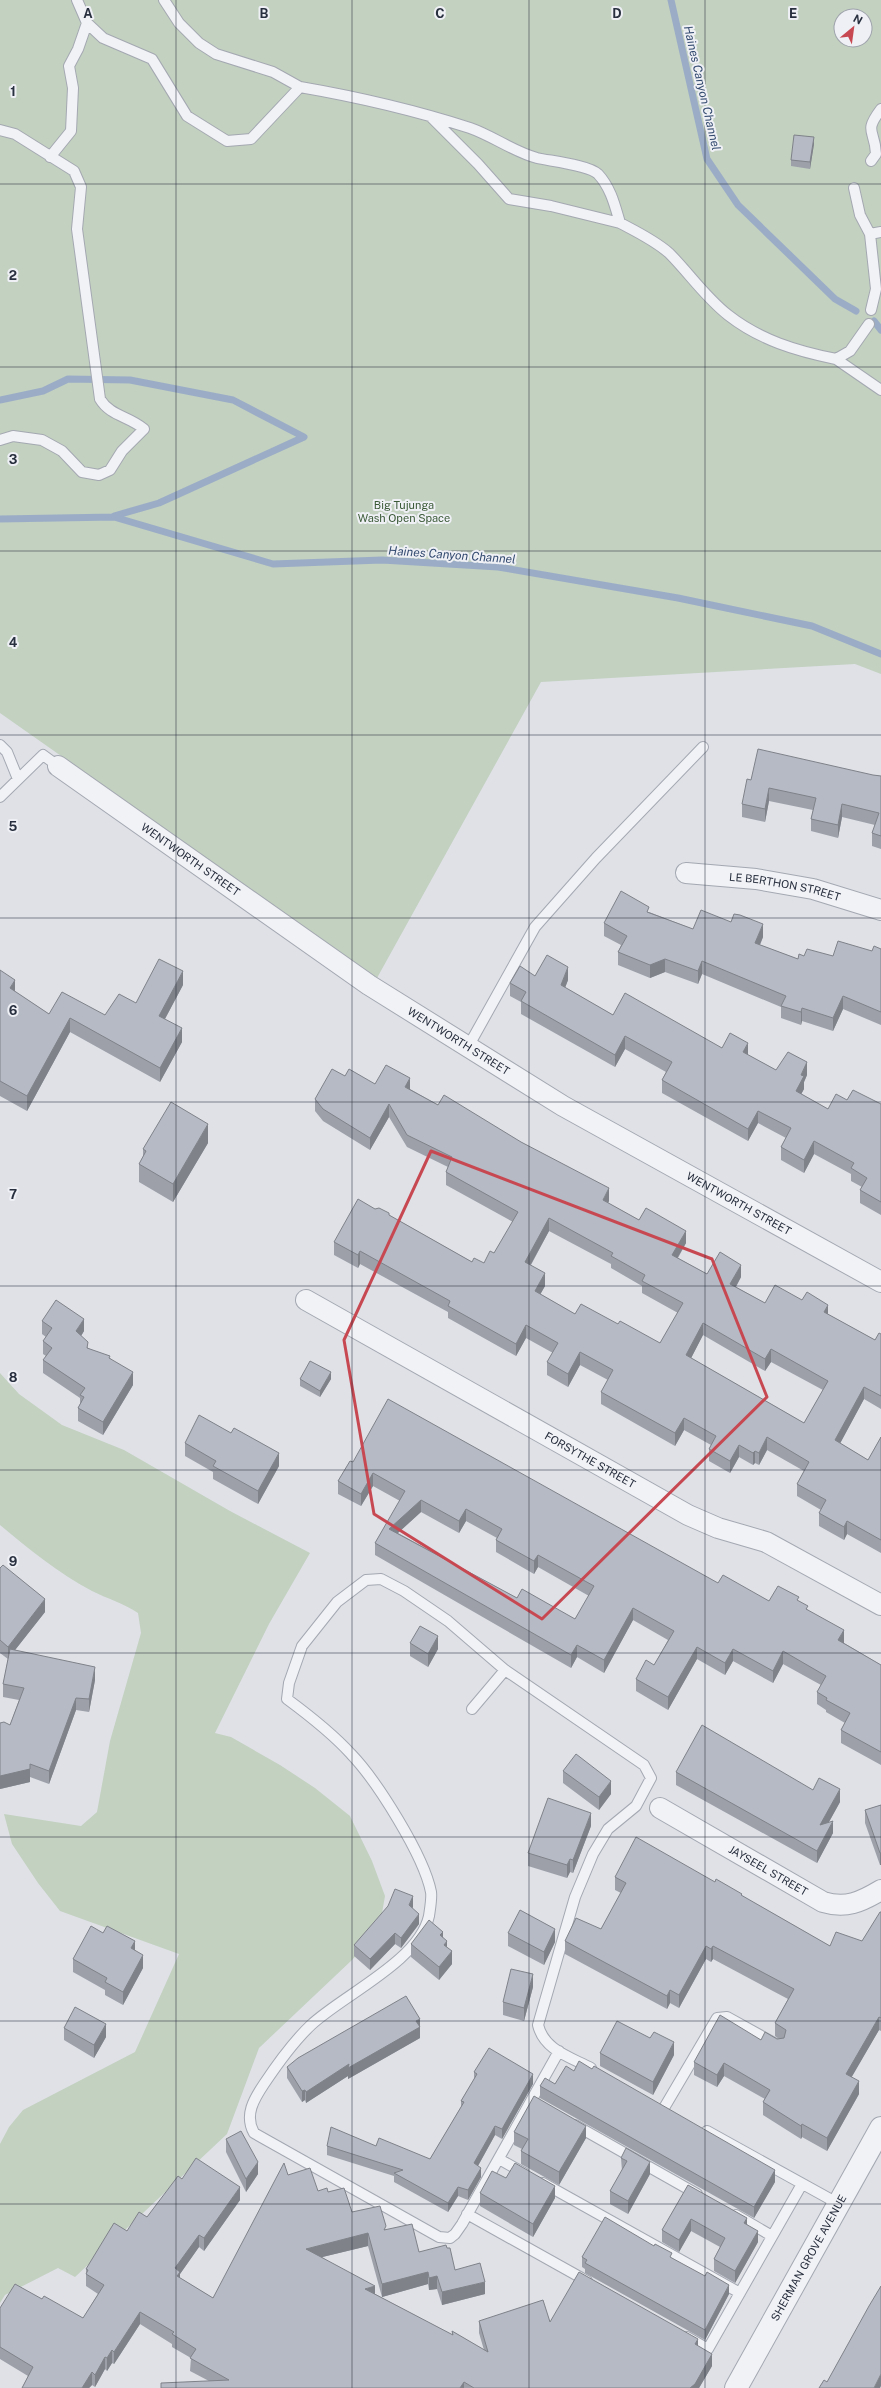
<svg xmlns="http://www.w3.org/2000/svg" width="881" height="2388" font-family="'Public Sans',sans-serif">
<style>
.green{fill:#c3d1c0;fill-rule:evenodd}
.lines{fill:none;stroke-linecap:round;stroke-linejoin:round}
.stream{stroke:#9badc6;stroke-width:7}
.service-casing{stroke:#a4a8b1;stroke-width:12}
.minor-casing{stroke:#a4a8b1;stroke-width:22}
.tertiary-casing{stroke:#a4a8b1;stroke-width:24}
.service{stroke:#f1f2f6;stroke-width:10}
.minor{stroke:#f1f2f6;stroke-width:20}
.tertiary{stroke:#f1f2f6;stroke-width:22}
.wall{fill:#9da0a9;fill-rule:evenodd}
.shaded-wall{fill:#7f8289}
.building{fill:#b6bac4;stroke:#7f8289;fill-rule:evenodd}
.marked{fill:none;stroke:#c84852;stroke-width:3;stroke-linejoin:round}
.grid{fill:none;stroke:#282f3e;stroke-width:1;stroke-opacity:0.55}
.labels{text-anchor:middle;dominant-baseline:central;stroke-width:4;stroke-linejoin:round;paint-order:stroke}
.park-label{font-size:11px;fill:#3a5936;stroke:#eef0f5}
.street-label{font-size:11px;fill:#282f3e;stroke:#eef0f5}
.water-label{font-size:12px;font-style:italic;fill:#344b70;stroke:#eef0f5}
.grid-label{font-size:13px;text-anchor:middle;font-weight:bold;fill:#282f3e;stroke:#eef0f5;stroke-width:4;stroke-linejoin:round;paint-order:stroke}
</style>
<rect width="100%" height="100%" fill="#dfe1e7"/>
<path class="green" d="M0,0H881V674L855,664L541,682L377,978L0,713ZM841,16H865V40H841Z
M0,1373L19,1394L62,1425L124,1450L230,1511L310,1553L269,1624L215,1733L231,1737L280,1765L315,1788L350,1816L372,1861L385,1896L381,1919L369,1941L352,1960L259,2048L227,2134L75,2277L58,2268L5,2295L0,2303V2144L9,2127L23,2110L135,2052L179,1954L60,1911L38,1883L12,1844L4,1814L81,1826L97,1812L110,1741L141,1633L138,1613C123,1603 108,1599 92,1591C58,1573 29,1549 0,1525Z"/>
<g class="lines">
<path class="stream" d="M671,0L707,159L738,205L835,299L856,311
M874,321L881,330
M0,400L43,391L68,379L130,380L233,400L304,437L159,503L114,516
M0,519L114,517L273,564L382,560L498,567L678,598L812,626L881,654"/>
<g class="service-casing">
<path id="service" d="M77,0L87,23L103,38L152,59L187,116L227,141L251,139L300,87C358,97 414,110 470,128C493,136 514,152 537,158C550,161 589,165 598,174C611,188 615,206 620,223C637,232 654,240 669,253C689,273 705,297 728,315C760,340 796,351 836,359L850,351L869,324
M164,0L179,23L199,43L216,54L273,72L300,87
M432,118L478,164L509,199L551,206L620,223
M0,130L15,134L74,171L81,187L77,229L100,399C110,416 129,416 144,429L122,451L110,470L99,475L82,472L62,451L42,440L13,436L0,440
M50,157L71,131L73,88L69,66L78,49L87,23
M871,161L876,154C875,129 863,133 881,109
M854,188L860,215L870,234L876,289L871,310
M870,234L881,232
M836,359L881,390
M0,745L7,752L18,779
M0,797L43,755L58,766
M468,1047L535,927L596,858L703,747
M472,1709L505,1670
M559,2051L462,2224L455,2234L450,2238L439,2237L254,2133C244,2115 254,2099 264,2084C278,2063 293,2042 311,2025C343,1995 419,1961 429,1916C430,1909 432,1898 431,1892C424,1856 377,1781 351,1754C332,1733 310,1716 287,1699L289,1683L302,1646L337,1602L366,1580L381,1579L404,1591L448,1621L505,1670L644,1765L651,1778L636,1806L608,1829L593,1854L575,1897L538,2025C544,2050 570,2057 591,2068
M664,2108L717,2018L727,2017L774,2043
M575,2125L697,2194
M707,2131L839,2204
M499,2159L524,2173
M543,2183L740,2293
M467,2214L587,2281
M736,2215L772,2236
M687,2337L708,2349L802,2184"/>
</g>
<g class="minor-casing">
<g id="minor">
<path id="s1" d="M58,766L369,985L563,1106L881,1282"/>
<path id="s2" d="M686,873L756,879L813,889L881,910"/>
<path id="s3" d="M306,1300L688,1515L718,1528L766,1542L881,1605"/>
<path id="s4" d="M660,1808L823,1902C846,1909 861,1902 881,1890"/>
</g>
</g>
<g class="tertiary-casing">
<g id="tertiary">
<path id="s5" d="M736,2388L881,2128"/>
</g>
</g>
<use href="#service" class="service"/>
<use href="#minor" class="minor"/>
<use href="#tertiary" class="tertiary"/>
</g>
<path class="wall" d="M814,144L810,169L791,166V160Z
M873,775L881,776V849L872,846V833L875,825L842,817L838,838L811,831V819L813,810L769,801L765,822L742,817V804L751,780Z
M649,912L693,929L763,937L760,945L798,959L804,956H833L872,951L881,949V1025L843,1009L833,1031L802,1021L801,1025L781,1018V1007L702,974L698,984L665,972L650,978L618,965V952L621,945L604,936V923Z
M0,970L15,992L49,1014L105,1015L136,1003L183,985L165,1019L182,1042L160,1082L70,1032L27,1111L0,1096Z
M535,976L568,980L565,988L613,1015L722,1048L748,1055L776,1070L807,1075L804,1082V1089L801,1094L828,1109L847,1100L881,1104V1215L860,1203V1190L862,1187L851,1181V1174L814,1154L804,1173L781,1160V1147L786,1138L758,1123L748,1141L662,1093V1080L666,1072L625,1049L615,1067L521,1014V1002L510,996V983Z
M345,1076L375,1084L410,1089L609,1201L608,1203L639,1220L686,1243L678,1258L707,1274L741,1277L736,1287L765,1303L802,1300L875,1340L881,1334V1409L864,1399L840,1443L868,1460L881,1437V1553L847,1534L844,1540L819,1526V1513L821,1510L797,1496V1484L804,1471L767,1450L759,1465L755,1463L753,1465L739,1457L730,1473L709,1461V1449L711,1445L684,1430L675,1446L601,1404V1392L608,1380L580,1365L568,1387L547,1375V1362L553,1353L526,1338L516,1356L448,1318V1312L360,1264L358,1268L334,1255V1242L375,1209L389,1215L472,1262L484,1263L494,1253L513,1222L446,1185V1172L448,1167L407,1147L389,1117L370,1150L323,1121L315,1111V1099ZM549,1231L611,1264V1268L642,1286V1293L678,1313L660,1343L618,1324L575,1314L540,1294L545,1286L531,1265ZM703,1335L765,1371L771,1362L823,1390L804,1423L691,1358Z
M208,1143L173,1202L139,1182V1164L143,1157V1149Z
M42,1321L84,1331L81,1336L88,1348L110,1358L133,1385L103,1435L78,1421V1408L80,1404V1398L43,1373V1360L46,1356L43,1354V1341L46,1337L42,1334Z
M300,1379H331L320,1397L300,1386Z
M231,1433L279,1466L258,1504L213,1479V1472L185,1456V1443Z
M353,1462L718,1583L769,1601H799L808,1610L844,1643L881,1665V1765L841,1743V1730L845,1723L826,1712V1710L817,1704V1692L821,1685L783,1664L773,1683L733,1661L725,1675L697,1659L668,1710L636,1691V1679L654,1665L668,1640L633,1620L604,1673L577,1657L571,1668L375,1555V1543L400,1501L373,1486L361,1506L338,1494V1481ZM421,1512L459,1533L466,1521L497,1538L496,1540V1552L534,1574L538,1567L589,1596L575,1619L517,1598L398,1533Z
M0,1568L45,1612L15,1650L95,1680L89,1712L76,1710L49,1784L30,1777V1782L0,1789V1723L10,1725L19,1700L3,1697V1684L8,1659L0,1653Z
M410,1643L438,1649L428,1667L410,1656Z
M563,1771L611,1794L599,1810L563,1783Z
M676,1772L813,1790L840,1802L829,1822L833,1833L817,1863L676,1785Z
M881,1805V1865H880L865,1823V1810Z
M591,1826L573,1873L570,1872L567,1878L528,1866V1853Z
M615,1877L715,1882L742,1896L830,1946L862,1941L881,1912V2031L879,2030L851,2077L859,2094L827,2151L802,2137L801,2139L763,2115V2102L765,2099L724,2076L717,2087L694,2075V2062L761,2040L779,2039L775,2036V2023L788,1999L713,1959L711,1962L706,1959L679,2008L670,2003L667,2009L565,1954V1941L601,1929L621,1893L615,1890Z
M413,1907L412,1908L419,1924L401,1948L395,1944L370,1970L354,1956V1945Z
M103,1933L135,1950L143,1968L123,2005L105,1995V1990L73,1972V1959Z
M508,1933L555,1942L544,1965L508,1946Z
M443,1937L447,1948L452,1964L439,1980L411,1957V1944Z
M533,1987L524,2021L503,2015V2002Z
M420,2019V2038L348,2079V2076L306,2103L305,2100L302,2102L287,2078V2067Z
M64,2028L106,2037L94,2058L64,2040Z
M600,2053L674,2055L653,2095L600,2066Z
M574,2071L775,2182L754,2218L540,2098V2086L555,2084Z
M474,2072L533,2084L502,2139L495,2135L478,2166L481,2177L468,2200L458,2196L448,2212L394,2182V2176L327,2155V2146H376L430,2159L461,2107V2101L474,2079Z
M514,2132L586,2138L559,2185L521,2164V2151L522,2149L514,2145Z
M226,2139L258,2174L246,2192L226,2152Z
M621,2158L650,2174L628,2214L610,2204V2191L622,2171Z
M288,2175L318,2191L328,2192L352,2212L386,2230L419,2252L455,2270L485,2294L442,2305L437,2289L429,2290L428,2284L382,2297L368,2246L322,2257L375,2294L452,2335V2331L484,2350L479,2333V2321L550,2322L698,2346L712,2366L699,2388H161L209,2381L190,2371L191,2358L172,2347V2344L140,2324L114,2364L112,2363L107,2371L105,2369L95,2387L92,2385L89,2388H22L28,2376L0,2359V2308L42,2299L83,2318L98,2294L86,2286V2269L127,2231L147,2217L182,2179L240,2200L204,2251L199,2247L180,2274V2278L213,2298Z
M506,2178L555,2198L533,2237L480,2206V2193Z
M688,2185L747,2224L758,2242L735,2283L714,2271V2259L720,2247L691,2231L679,2252L662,2242V2230Z
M582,2257L672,2258L729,2294L705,2340L585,2273V2269L582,2267Z"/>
<path class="shaded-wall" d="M814,137V144L810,169V162Z
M769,788V801L765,822V809Z
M842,804V817L838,838V825Z
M763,924V937L755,956V943Z
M665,959V972L650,978V965Z
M702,961V974L698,984V971Z
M568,967V980L561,998V985Z
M183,971V985L159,1030V1016Z
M15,980V994L10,988Z
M843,996V1009L833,1031V1018Z
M802,1008V1021L801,1025V1012Z
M70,1018V1032L27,1111V1096Z
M182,1028V1042L160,1082V1068Z
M625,1036V1049L615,1067V1055Z
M748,1043V1056L743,1052Z
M807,1062V1075L804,1082V1089L796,1104V1091L801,1075Z
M410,1078V1091L405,1087Z
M389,1104V1117L370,1150V1138Z
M758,1111V1123L748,1141V1129Z
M208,1124V1143L173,1202V1184Z
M814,1141V1154L804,1173V1160Z
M609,1188V1201L603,1213V1200Z
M549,1218V1231L525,1275V1262Z
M686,1231V1243L672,1267V1255Z
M360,1251V1264L358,1268V1255Z
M741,1265V1277L730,1297V1284Z
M545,1273V1286L535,1304V1291Z
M828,1305V1317L824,1312Z
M84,1319V1331L76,1344V1331Z
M703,1323V1335L686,1368V1355Z
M526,1325V1338L516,1356V1344Z
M771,1349V1362L765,1371V1359Z
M580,1352V1365L568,1387V1374Z
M133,1372V1385L103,1435V1422Z
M331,1372V1379L320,1397V1391Z
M864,1387V1399L835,1453V1440Z
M684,1418V1430L675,1446V1433Z
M767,1437V1450L759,1465V1453Z
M739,1445V1457L730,1473V1461Z
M755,1451V1463L753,1465V1453Z
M279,1453V1466L258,1504V1491Z
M373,1473V1486L361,1506V1494Z
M421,1500V1512L389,1541V1529Z
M466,1509V1521L459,1533V1521Z
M847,1521V1534L844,1540V1527Z
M538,1555V1567L534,1574V1561Z
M45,1599V1612L8,1659V1647Z
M633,1608V1620L604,1673V1660Z
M844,1630V1643L838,1653V1640Z
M438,1636V1649L428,1667V1654Z
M577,1645V1657L571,1668V1655Z
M697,1647V1659L668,1710V1697Z
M733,1649V1661L725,1675V1663Z
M783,1651V1664L773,1683V1671Z
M95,1667V1680L89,1712V1699Z
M76,1698V1710L49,1784V1771Z
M30,1764V1782L0,1789V1776Z
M611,1781V1794L599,1810V1797Z
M840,1789V1802L820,1838V1825Z
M591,1813V1826L573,1873V1860Z
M833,1821V1833L817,1863V1851Z
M880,1853H881V1865H880Z
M570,1859V1872L567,1878V1865Z
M413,1896V1907L409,1916V1905Z
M419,1914V1924L401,1948V1938Z
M555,1929V1942L544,1965V1952Z
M443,1932V1945L440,1935Z
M395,1933V1944L370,1970V1959Z
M135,1941V1954L131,1948Z
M447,1941V1954L444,1945Z
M706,1946V1959L679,2008V1995Z
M713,1946V1959L711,1962V1949Z
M452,1951V1964L439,1980V1967Z
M143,1955V1968L123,2005V1992Z
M533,1974V1987L524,2021V2008Z
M670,1990V2003L667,2009V1996Z
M879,2017V2030L846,2087V2074Z
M420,2019V2038L348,2079V2076L306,2103V2092L349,2064Z
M106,2024V2037L94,2058V2045Z
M674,2042V2055L653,2095V2082Z
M724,2063V2076L717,2087V2075Z
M533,2074V2084L502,2139V2129Z
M859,2081V2094L827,2151V2138Z
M305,2090V2100L302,2102V2091Z
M802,2124V2137L801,2139V2126Z
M495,2126V2135L474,2173V2163Z
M586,2126V2138L559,2185V2172Z
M258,2162V2174L246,2192V2179Z
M650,2162V2174L628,2214V2201Z
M481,2168V2177L468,2200V2190Z
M775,2170V2182L754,2218V2207Z
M555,2186V2198L533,2237V2224Z
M240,2187V2200L204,2251V2238Z
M458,2187V2196L448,2212V2203Z
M747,2218V2230L744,2223Z
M691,2219V2231L679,2252V2240Z
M758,2231V2242L735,2283V2271Z
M368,2233V2246L306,2261V2249Z
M199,2235V2247L180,2274V2284L177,2289L175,2268Z
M428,2272V2284L382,2297V2284Z
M437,2276V2289L429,2290V2278Z
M485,2282V2294L442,2305V2292Z
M729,2285V2294L705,2340V2330Z
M375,2286V2299L365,2289Z
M140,2312V2324L114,2364V2352Z
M698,2339V2351L695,2344Z
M112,2350V2363L107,2371V2358Z
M712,2354V2366L699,2388H690Z
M105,2357V2369L95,2387V2375Z
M92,2372V2385L89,2388H82Z
M881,2374V2386L880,2388H874Z
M464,2382V2388H460Z"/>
<path class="building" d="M794,135L814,137L810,162L791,160Z
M758,749L873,775L881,776V836L872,833L879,813L842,804L838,825L811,819L816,798L769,788L765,809L742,804L747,779L751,780Z
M621,891L649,907L647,912L693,929L701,910L731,922L734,914L740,915L763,924L755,943L798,959L799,954L804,956L807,949L833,956L838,941L872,951L874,946L881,949V1012L843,996L833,1018L802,1008L801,1012L781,1006L786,996L702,961L698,971L665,959L650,965L618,952L627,936L604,923Z
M547,955L568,967L561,985L613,1015L625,993L722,1048L730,1033L748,1043L743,1052L776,1070L788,1052L807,1062L801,1075L804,1076L796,1091L828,1109L836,1094L847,1100L853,1090L881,1104V1202L860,1190L867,1178L851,1168L854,1163L814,1141L804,1160L781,1147L791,1128L758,1111L748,1129L662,1080L672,1062L625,1036L615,1055L521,1001L526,992L510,983L520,966L535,976Z
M159,959L183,971L159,1016L182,1028L160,1068L70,1018L27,1096L0,1081V970L15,980L10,988L49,1014L62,992L105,1015L119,994L136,1003Z
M386,1065L410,1078L405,1087L438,1105L444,1095L521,1142L609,1188L603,1200L639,1220L646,1208L686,1231L672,1255L707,1274L720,1252L741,1265L730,1284L765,1303L775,1285L802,1300L807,1292L828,1305L824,1312L875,1340L879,1333L881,1334V1396L864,1387L835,1440L868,1460L881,1437V1540L847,1521L844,1527L819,1513L826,1500L797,1484L809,1462L767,1437L759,1453L755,1451L753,1453L739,1445L730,1461L709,1449L716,1436L684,1418L675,1433L601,1392L613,1370L580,1352L568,1374L547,1362L558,1343L526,1325L516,1344L448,1306L450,1301L360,1251L358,1255L334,1242L358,1199L375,1209L379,1208L389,1213V1215L472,1262L474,1258L484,1263L490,1251L494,1253L518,1212L446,1172L452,1157L407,1135L389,1104L370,1138L323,1109L315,1099L332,1069L345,1076L349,1069L375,1084ZM549,1218L613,1253L611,1256L645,1275L642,1281L683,1303L660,1343L620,1321L618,1324L581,1304L575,1314L535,1291L545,1273L525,1262ZM703,1323L765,1359L771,1349L828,1381L804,1423L686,1355Z
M171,1102L208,1124L173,1184L139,1164L146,1151L143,1149Z
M56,1300L84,1319L76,1331L88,1342L87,1348L110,1356L109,1358L133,1372L103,1422L78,1408L84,1397L80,1395L85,1388L43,1360L52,1348L43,1341L52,1328L42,1321Z
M310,1361L331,1372L320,1391L300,1379Z
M388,1399L718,1583L723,1575L769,1601L778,1586L799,1597L797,1600L808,1606L806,1609L844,1630L838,1640L881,1665V1752L841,1730L850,1713L826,1700L827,1698L817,1692L826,1676L783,1651L773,1671L733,1649L725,1663L697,1647L668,1697L636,1679L646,1660L654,1665L674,1631L633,1608L604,1660L577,1645L571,1655L375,1543L405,1491L373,1473L361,1494L338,1481L350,1461L353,1462ZM421,1500L459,1521L466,1509L502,1529L496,1540L534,1561L538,1555L594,1586L575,1619L522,1589L517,1598L389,1529Z
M199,1415L231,1433L234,1428L279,1453L258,1491L213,1466L216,1461L185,1443Z
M3,1565L45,1599L8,1647L0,1640V1568Z
M420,1626L438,1636L428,1654L410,1643Z
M10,1649L95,1667L89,1699L76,1698L49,1771L30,1764V1769L0,1776V1723L4,1722L10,1725L24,1688L3,1684Z
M702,1725L813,1790L819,1778L840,1789L820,1825L833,1821L817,1851L676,1772Z
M576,1754L611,1781L599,1797L563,1771Z
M548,1798L591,1813L573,1860L570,1859L567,1865L528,1853Z
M881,1805V1853H880L865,1810Z
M636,1837L715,1882L716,1879L742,1894L741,1895L830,1946L836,1932L862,1941L880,1912H881V2018L879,2017L846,2074L859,2081L827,2138L802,2124L801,2126L763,2102L770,2090L724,2063L717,2075L694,2062L720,2015L761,2040L765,2032L777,2039L784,2038L786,2030L775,2023L794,1989L713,1946L711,1949L706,1946L679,1995L670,1990L667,1996L565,1941L576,1918L601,1929L626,1883L615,1877Z
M395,1889L413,1896L409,1905L419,1914L401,1938L395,1933L370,1959L354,1945L388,1906Z
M520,1910L555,1929L544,1952L508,1933Z
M429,1920L443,1932L440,1935L447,1941L444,1945L452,1951L439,1967L411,1944Z
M91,1926L103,1933L107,1926L135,1941L131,1948L143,1955L123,1992L105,1982L107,1978L73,1959Z
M511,1969L533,1974L524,2008L503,2002Z
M406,1996L420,2019L416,2021L420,2027L348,2068L349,2064L306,2092L305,2090L302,2091L287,2067L298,2058Z
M75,2007L106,2024L94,2045L64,2028Z
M617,2021L650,2038L654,2032L674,2042L653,2082L600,2053Z
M489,2048L533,2074L502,2129L495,2126L474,2163L481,2168L468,2190L458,2187L448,2203L394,2173L403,2170L327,2146L331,2127L376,2146L379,2138L430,2159L464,2102L461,2101L477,2074L474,2072Z
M579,2061L592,2069L594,2066L775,2170L754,2207L540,2086L545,2078L555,2084L566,2066L574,2071Z
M534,2096L586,2126L559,2172L521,2151L528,2139L514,2132Z
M241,2131L258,2162L246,2179L226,2139Z
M626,2148L650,2162L628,2201L610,2191L627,2161L621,2158Z
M196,2158L240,2187L204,2238L199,2235L175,2268L180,2272L177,2276L213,2298L284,2163L288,2175L310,2168L318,2191L327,2188L328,2192L344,2188L352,2212L380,2206L386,2226L384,2230L412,2224L419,2252L446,2245L447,2248H450L455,2270L480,2263L485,2282L442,2292L437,2276L429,2278L428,2272L382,2284L368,2233L306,2249L375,2286L365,2289L453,2335L452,2331L488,2352L479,2321L543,2300L550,2322L579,2272L698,2339L695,2344L712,2354L695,2384L690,2388H474L464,2382L460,2388H161V2383L229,2380L190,2358L196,2349L172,2334L174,2332L140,2312L114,2352L112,2350L107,2358L105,2357L95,2375L92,2372L82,2388H22L33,2367L0,2347V2308L15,2284L42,2299L44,2296L83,2318L104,2285L86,2274L88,2270L86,2269L114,2223L127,2231L139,2212L147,2217L178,2176L182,2179Z
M515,2163L555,2186L533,2224L480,2193L492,2171L506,2178Z
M688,2185L747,2218L744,2223L758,2231L735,2271L714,2259L725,2238L691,2219L679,2240L662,2230Z
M605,2217L654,2246L655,2244L672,2253L670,2257L705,2276L707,2272L729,2285L705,2330L585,2263L587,2260L582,2257Z
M881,2286V2374L874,2388H819L824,2380L827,2382L869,2306Z"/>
<path class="marked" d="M431,1151L712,1259L767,1397L542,1619L374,1514L344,1340Z"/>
<path class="grid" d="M176,0V2388M352,0V2388M529,0V2388M705,0V2388M0,184H881M0,367H881M0,551H881M0,735H881M0,918H881M0,1102H881M0,1286H881M0,1470H881M0,1653H881M0,1837H881M0,2021H881M0,2204H881"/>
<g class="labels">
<g class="park-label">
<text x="404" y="505">Big Tujunga<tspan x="404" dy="13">Wash Open Space</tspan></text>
</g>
<g class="street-label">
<text stroke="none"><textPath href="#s1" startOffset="162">WENTWORTH STREET</textPath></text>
<text stroke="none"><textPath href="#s2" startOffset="100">LE BERTHON STREET</textPath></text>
<text stroke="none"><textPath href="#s1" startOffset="486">WENTWORTH STREET</textPath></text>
<text stroke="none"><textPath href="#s1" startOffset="810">WENTWORTH STREET</textPath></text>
<text stroke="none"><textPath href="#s3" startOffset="326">FORSYTHE STREET</textPath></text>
<text stroke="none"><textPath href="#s4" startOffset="125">JAYSEEL STREET</textPath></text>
<text stroke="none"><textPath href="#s5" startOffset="149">SHERMAN GROVE AVENUE</textPath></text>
</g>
<g class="water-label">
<text transform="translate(702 88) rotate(77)">Haines Canyon Channel</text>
<text transform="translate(452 555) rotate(4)">Haines Canyon Channel</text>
</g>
</g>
<g class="grid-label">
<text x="88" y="18">A</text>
<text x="264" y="18">B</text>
<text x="440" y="18">C</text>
<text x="617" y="18">D</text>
<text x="793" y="18">E</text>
<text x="13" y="96">1</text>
<text x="13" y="280">2</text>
<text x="13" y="464">3</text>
<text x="13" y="647">4</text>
<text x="13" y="831">5</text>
<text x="13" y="1015">6</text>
<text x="13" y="1199">7</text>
<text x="13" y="1382">8</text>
<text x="13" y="1566">9</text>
</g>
<g transform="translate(853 28) rotate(29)"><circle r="19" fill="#eef0f5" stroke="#9fa3ac"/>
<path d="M0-3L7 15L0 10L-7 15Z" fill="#c84852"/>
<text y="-6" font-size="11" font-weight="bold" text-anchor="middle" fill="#282f3e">N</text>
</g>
</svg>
